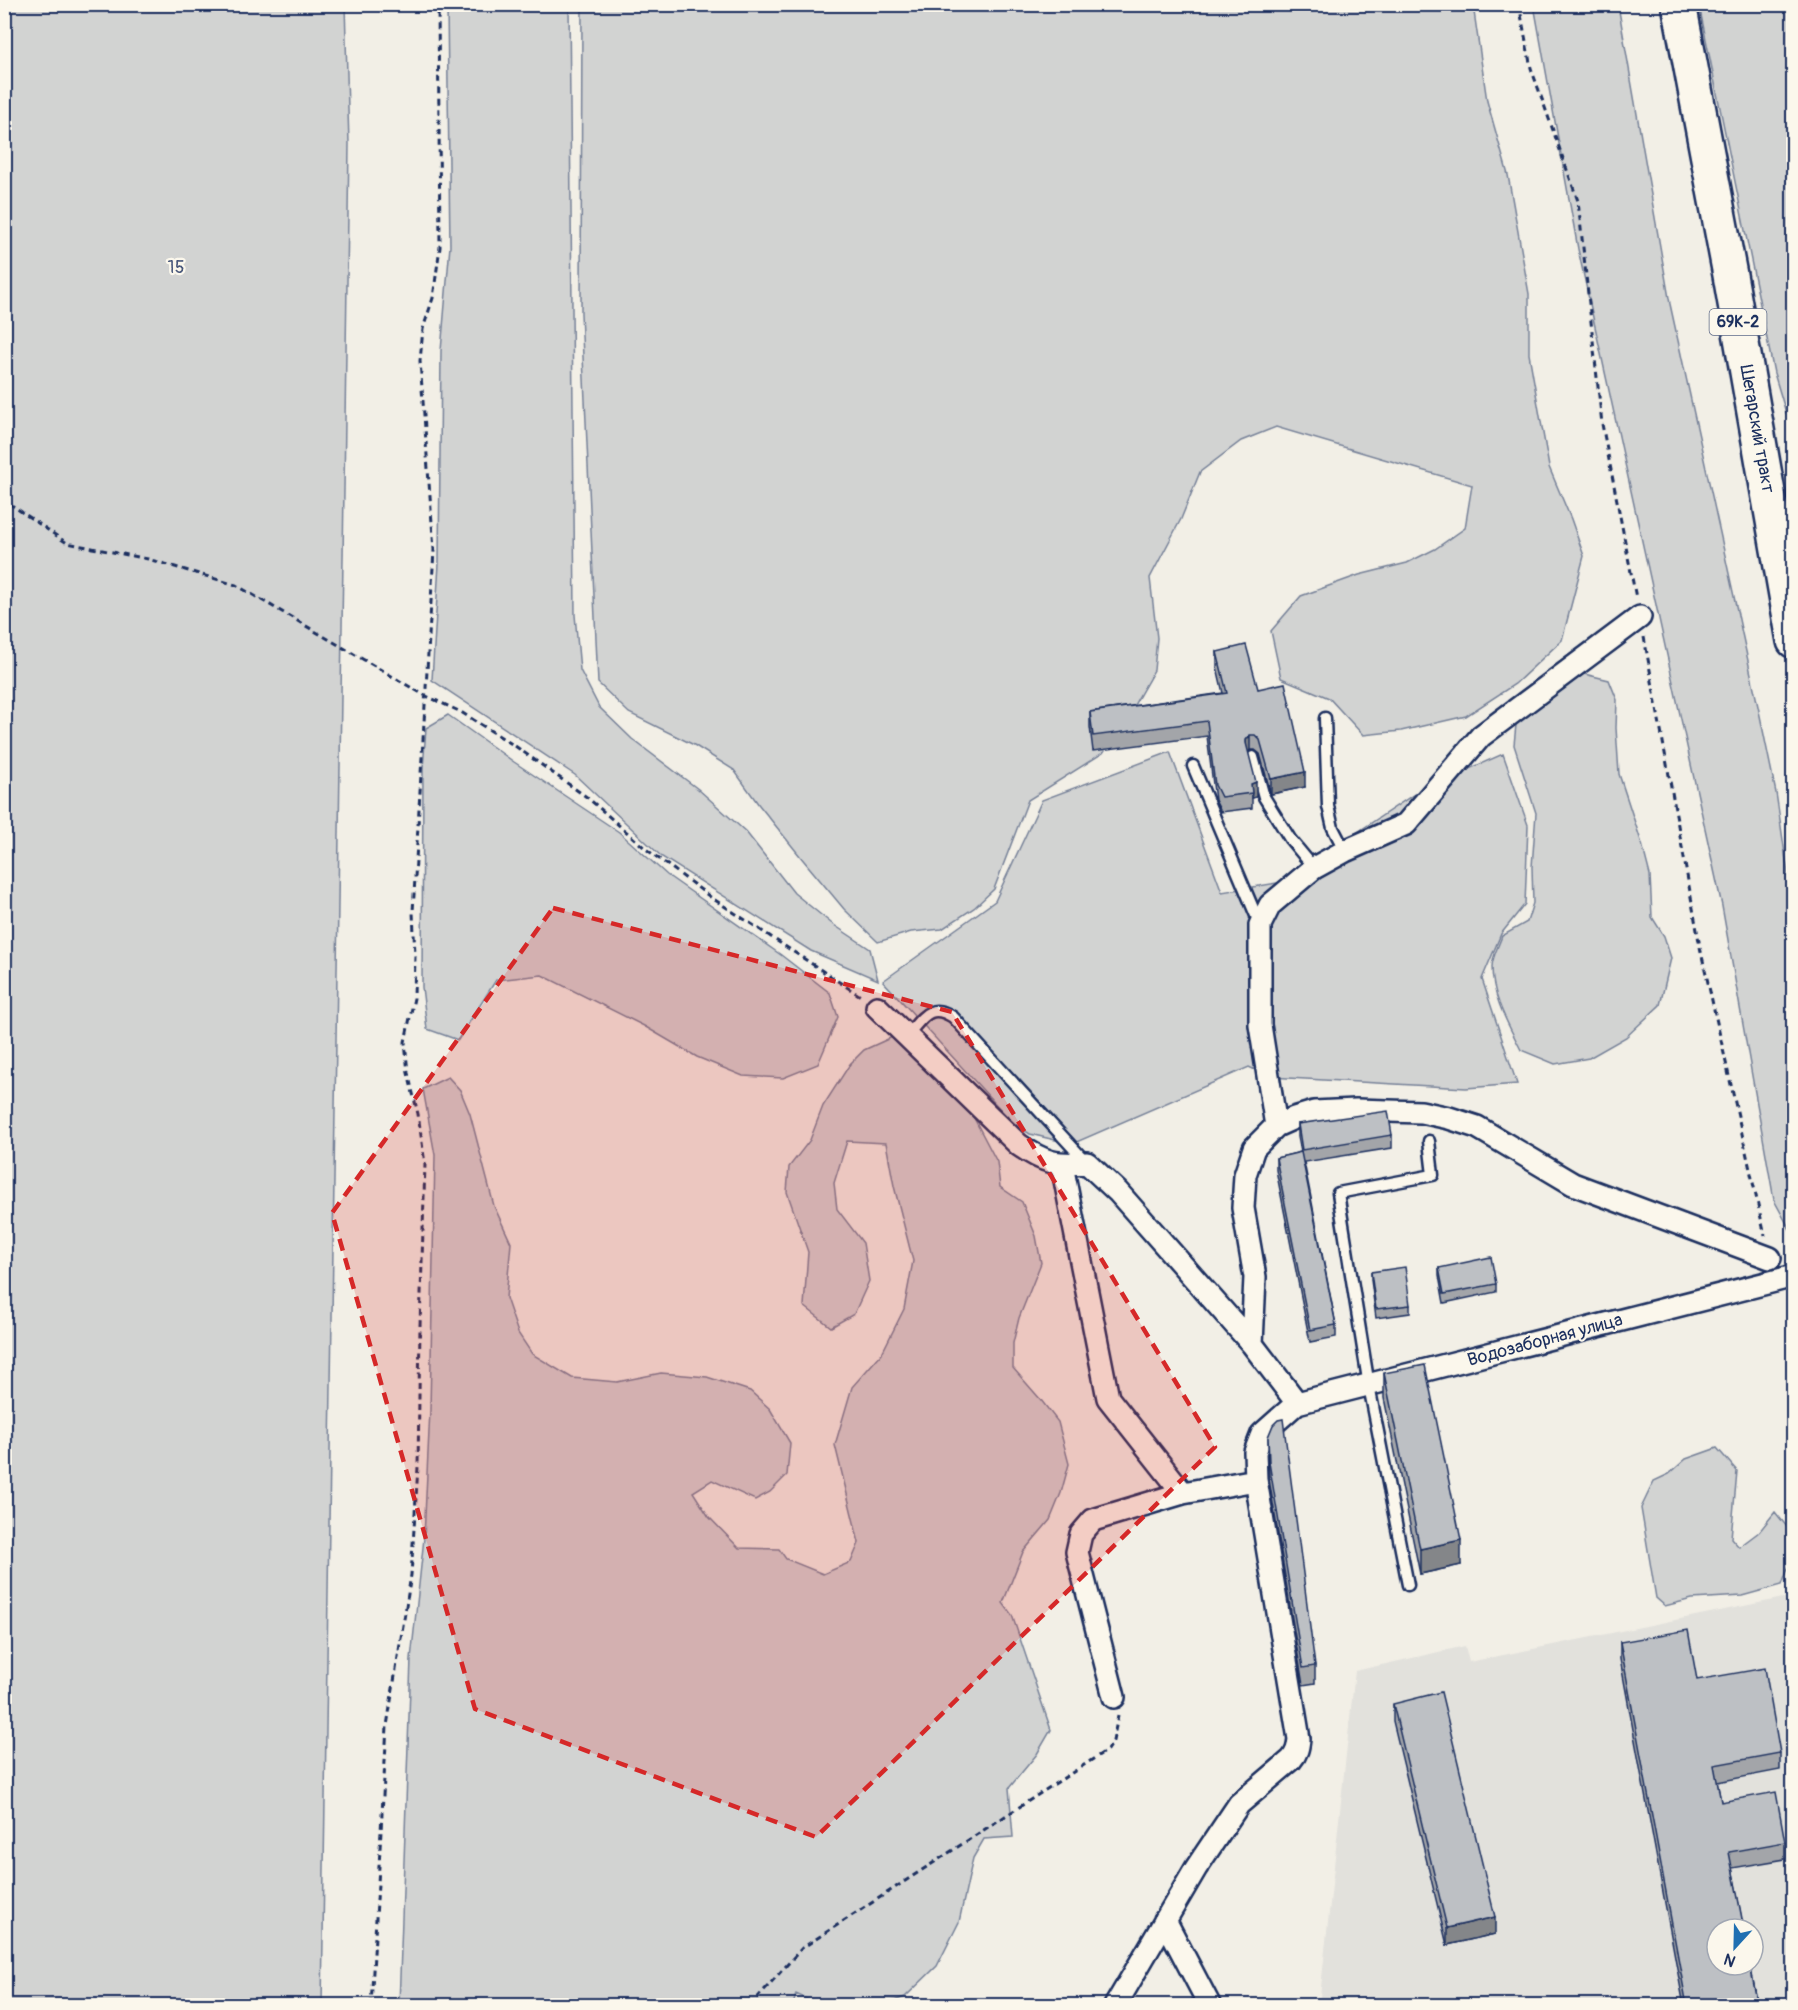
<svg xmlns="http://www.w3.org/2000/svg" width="1798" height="2010" font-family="Pangolin,sans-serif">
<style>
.built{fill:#e2e1dc;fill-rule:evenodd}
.green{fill:#d2d3d2;stroke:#768198;stroke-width:1.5}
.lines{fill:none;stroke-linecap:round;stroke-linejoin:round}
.lane-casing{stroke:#1b2f5e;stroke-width:15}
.street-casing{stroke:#1b2f5e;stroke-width:26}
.primary-casing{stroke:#1b2f5e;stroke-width:38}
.path{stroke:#1b2f5e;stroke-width:3;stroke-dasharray:6 4.5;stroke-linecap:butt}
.lane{stroke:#fbf7ec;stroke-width:10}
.street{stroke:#fbf7ec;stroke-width:21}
.primary{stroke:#fbf7ec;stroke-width:33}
.wall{fill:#a3a5a9;stroke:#1b2f5e;stroke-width:1.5}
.shaded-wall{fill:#848689;stroke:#1b2f5e;stroke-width:1.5}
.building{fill:#bdc0c4;stroke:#1b2f5e;stroke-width:1.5}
.marked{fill:#d62828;fill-opacity:0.2;stroke:#d62828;stroke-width:4.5;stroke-dasharray:12 8;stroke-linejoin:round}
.labels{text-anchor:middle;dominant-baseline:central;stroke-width:4.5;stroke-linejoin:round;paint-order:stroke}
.shield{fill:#fbf7ec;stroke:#5e6b89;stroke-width:1.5}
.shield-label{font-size:16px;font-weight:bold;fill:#1b2f5e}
.park-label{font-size:18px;fill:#49587b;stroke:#fbf7ec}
.street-label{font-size:18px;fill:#1b2f5e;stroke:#fbf7ec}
</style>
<rect width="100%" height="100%" fill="#f2efe6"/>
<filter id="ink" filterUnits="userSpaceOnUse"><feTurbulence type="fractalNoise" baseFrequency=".0167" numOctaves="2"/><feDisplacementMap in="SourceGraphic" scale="12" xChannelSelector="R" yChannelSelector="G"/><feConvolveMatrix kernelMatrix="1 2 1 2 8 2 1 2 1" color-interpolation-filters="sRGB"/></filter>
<g filter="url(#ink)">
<path class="built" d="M1793,1596V2005L1319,2006L1355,1671L1465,1646L1469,1662ZM1717,1929H1753V1965H1717Z"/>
<path class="green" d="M5,4L345,5L349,144L322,2005H5Z
M447,5H569L575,615L580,670L599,707L632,739L698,789L746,832L794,893L831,923L870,949L878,980L811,951L662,857L575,775L432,680L439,564L441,351L450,246Z
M582,5H1473L1487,101L1508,175L1529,294V354L1549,467L1571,519L1584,556L1562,640L1515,684L1466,716L1401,731L1363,735L1329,698L1281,678L1271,631L1301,596L1359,575L1407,563L1435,549L1465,528L1472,485L1276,427L1241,441L1200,472L1181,519L1150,578L1157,638L1154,670L1126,719L1103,753L1028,800L994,889L974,908L942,929L911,932L878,942L844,909L804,861L759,805L734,770L694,745L629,713L598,683L581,313Z
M1534,5H1618L1670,304L1759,711L1776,793L1793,908V1235L1774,1200L1722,906L1578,249Z
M1699,5H1793V436L1774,373Z
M1580,673L1609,680L1617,700L1616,728L1619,774L1642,844L1650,875L1652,917L1664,936L1671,958L1660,1005L1626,1037L1589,1058L1555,1064L1521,1050C1508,1024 1492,997 1492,967C1492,957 1499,945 1502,936L1527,922L1533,903L1532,867L1536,813L1514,745L1518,705Z
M448,715L514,762L619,832L667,875L781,955L830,993L838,1017L818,1064L783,1078L743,1076L697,1057L644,1026L542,975L496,980L458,1040L427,1029L422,987L423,769L426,728Z
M1170,752L1222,892L1283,882L1419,791L1503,754L1528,825L1525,904L1501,934L1482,979L1517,1084L1466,1088L1270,1077L1249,1067L1072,1144L1030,1134L1013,1123L883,981L995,901L1042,800Z
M899,1034L955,1082L997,1162L1000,1187L1022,1202L1036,1236L1041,1263L1019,1318L1013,1343V1368L1041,1400L1058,1422L1069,1464L1061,1493L1050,1520L1023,1552L1003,1603L1012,1615L1051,1730L1037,1754L1009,1788L1013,1837L984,1839L973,1858L959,1922L937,1966L905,1997L883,2005H820L796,1994L793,2006H399L411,1659L424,1538L430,1410L435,1155L423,1089L448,1077L460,1090L470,1114L494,1206L511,1243L506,1298L518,1333L532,1354L572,1378L617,1382L661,1373L707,1377L750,1391L770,1409L790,1443L787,1475L770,1492L755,1500L712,1480L693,1492L709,1517L739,1548L779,1549L786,1559L823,1574L851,1562L859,1543L835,1445L852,1387L882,1353L904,1309L913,1261L894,1186L886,1143L847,1141L834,1183L837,1209L863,1243L869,1281L854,1314L831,1327L804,1306L808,1252L787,1192L789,1167L810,1140L823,1106L850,1064L864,1050Z
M1717,1448L1737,1471L1731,1538L1739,1547L1759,1532L1775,1512L1792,1533L1790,1563L1782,1585L1742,1596L1692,1599L1665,1606L1656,1598L1641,1508L1654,1481L1669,1474L1686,1459Z"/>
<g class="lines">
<g class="lane-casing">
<path id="lane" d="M1325,718L1328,806L1333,828L1345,851
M1253,757L1264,797L1290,839L1314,868
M1193,766L1260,925
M907,1035C923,1018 929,1002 953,1017L1086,1162
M1408,1585L1369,1386L1338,1193L1433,1175L1429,1141"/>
</g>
<g class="street-casing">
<path id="street" d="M877,1007L1019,1145C1045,1163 1055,1165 1087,1163L1118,1192L1252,1344
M1276,1126L1260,1025V925L1270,905L1314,868L1345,851L1406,824L1481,736L1640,617
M1062,1165L1108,1398L1183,1493
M1297,1403L1252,1344L1255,1277L1243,1208L1245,1175L1254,1148L1276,1126L1294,1118L1314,1112L1356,1110L1421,1112L1449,1118L1477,1127L1573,1184L1770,1258
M1114,1697L1077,1552L1081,1534L1093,1520L1183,1493L1256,1480
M1165,1920L1210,2006
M1115,2006L1196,1868L1239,1804L1291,1760C1297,1753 1298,1748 1299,1739L1256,1480L1255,1452L1262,1434L1297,1403L1794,1276"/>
</g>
<g class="primary-casing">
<path id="primary" d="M1679,4L1730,275L1794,641"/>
</g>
<path class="path" d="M1519,4L1531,68L1578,201L1602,424L1636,598
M4,494L10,504L67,543L148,559L236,585L424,695L461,712L515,746L588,798L646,849L709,896L862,997
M1644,637L1700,947L1765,1236
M371,2006L387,1726L411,1575L418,1467L420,1326L425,1164L418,1114L408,1073L405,1042L414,998L415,955L413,912L434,550L420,361L423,329L433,298L440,247L438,4
M750,2006L802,1948L1107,1750L1113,1741L1118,1716"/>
<use href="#lane" class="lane"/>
<use href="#street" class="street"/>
<use href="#primary" class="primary"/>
</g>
<path class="wall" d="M1217,652L1258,689L1305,787L1271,794L1260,754L1255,750H1250L1248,752L1256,797L1252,798V808L1221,812L1215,800L1207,736L1093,751L1090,727V712L1223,693L1217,667Z
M1298,1124L1392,1135V1148L1304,1162L1336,1325V1337L1310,1342L1276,1170V1158L1301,1152L1298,1137Z
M1439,1268L1496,1284V1292L1444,1303L1439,1276Z
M1371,1272L1410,1305V1313L1376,1318L1371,1280Z
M1384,1373L1461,1565L1420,1574L1384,1398Z
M1268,1437L1315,1666V1683L1303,1685L1269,1479Z
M1620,1642L1697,1680L1780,1753V1770L1717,1782L1721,1802L1785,1842V1859L1732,1868L1758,2006H1684L1620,1659Z
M1393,1704L1495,1934L1447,1945L1393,1721Z"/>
<path class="shaded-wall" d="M1250,735V750L1246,755V740Z
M1305,772V787L1271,794V779Z
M1256,782V797L1252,798L1251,784Z
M1461,1540V1565L1420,1574V1549Z
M1495,1917V1934L1447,1945V1928Z"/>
<path class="building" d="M1246,645L1258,689L1285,683L1305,772L1271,779L1260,740L1255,735H1250L1246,740V743L1256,782L1251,784L1252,793L1221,797L1215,785L1207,721L1093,736L1090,712L1227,693L1217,652Z
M1388,1111L1392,1135L1302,1150L1298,1124Z
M1301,1152L1336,1325L1310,1330L1276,1158Z
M1491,1257L1496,1284L1444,1294L1439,1268Z
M1405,1267L1410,1305L1376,1309L1371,1272Z
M1425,1365L1461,1540L1420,1549L1384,1373Z
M1283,1419L1315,1666L1303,1668L1269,1462L1268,1437L1273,1425L1278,1420Z
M1688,1630L1697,1680L1765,1668L1780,1753L1714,1765L1721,1802L1776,1792L1785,1842L1729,1852L1744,1929H1717V1965H1750L1758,2006H1687L1620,1642Z
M1441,1692L1495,1917L1447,1928L1393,1704Z"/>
</g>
<path class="marked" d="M553,908L952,1012L1215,1447L816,1837L475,1709L332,1213Z"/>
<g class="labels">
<rect class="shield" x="1709.5" y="309" width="57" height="26" rx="4.5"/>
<g class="shield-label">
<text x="1738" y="322">69К-2</text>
</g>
<g class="park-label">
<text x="176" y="267">15</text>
</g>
<g class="street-label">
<text transform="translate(1757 429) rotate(80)">Шегарский тракт</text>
<text transform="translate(1545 1340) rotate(-15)">Водозаборная улица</text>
</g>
</g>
<rect width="1798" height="2010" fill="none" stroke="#fbf7ec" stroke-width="24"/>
<rect x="12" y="12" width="1774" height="1986" fill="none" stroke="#1b2f5e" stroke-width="2" filter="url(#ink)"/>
<g transform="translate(1735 1947) rotate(202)"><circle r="28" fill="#fbf7ec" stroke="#a1a7b3" stroke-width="1.5"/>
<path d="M0-4.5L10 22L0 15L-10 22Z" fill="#1f6fb2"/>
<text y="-9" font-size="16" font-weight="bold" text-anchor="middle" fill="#1b2f5e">N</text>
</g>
</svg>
